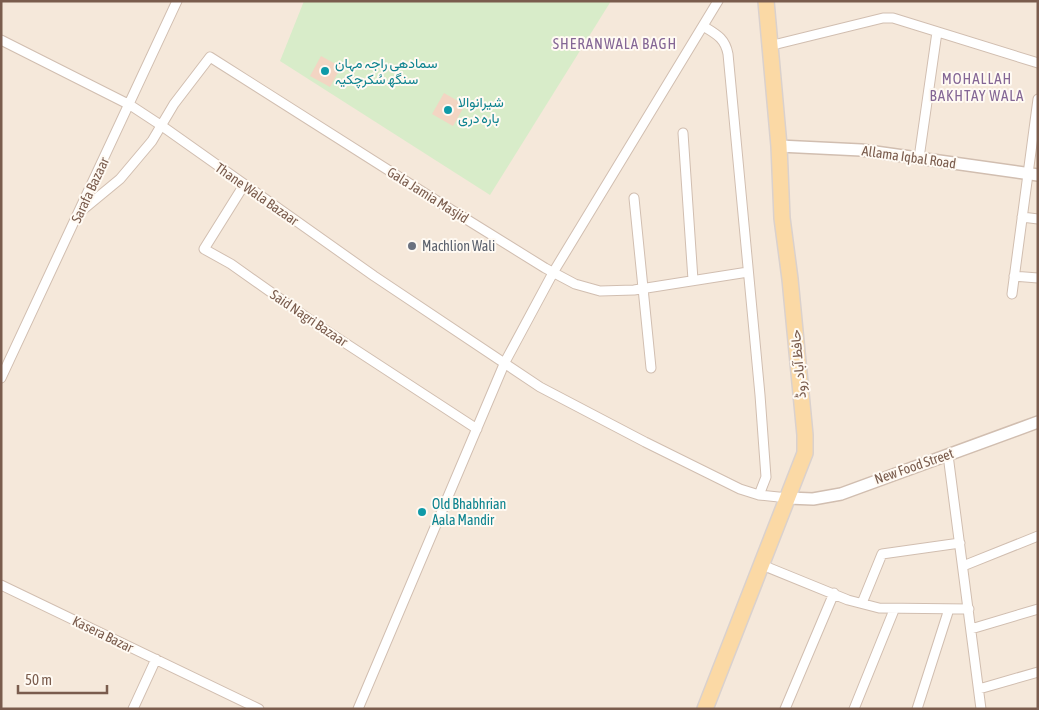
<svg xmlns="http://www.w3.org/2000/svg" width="1039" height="710" font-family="'Asap Condensed',Vazirmatn,sans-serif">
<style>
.residential{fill:#f5e8da}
.green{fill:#d8ecc9}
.building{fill:#f3d5c3}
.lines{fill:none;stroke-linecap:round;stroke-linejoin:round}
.minor-casing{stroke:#d1beb0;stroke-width:11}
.tertiary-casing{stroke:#d1beb0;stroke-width:14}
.primary-casing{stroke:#dad1cd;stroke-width:18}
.minor{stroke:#fff;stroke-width:9}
.tertiary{stroke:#fff;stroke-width:11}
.primary{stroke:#fbd9a5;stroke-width:15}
.culture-dot{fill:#0f9aa8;stroke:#fffaf3;stroke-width:2}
.worship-dot{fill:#6b7280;stroke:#fffaf3;stroke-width:2}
.labels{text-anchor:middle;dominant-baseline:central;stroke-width:4;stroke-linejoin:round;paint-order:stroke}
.culture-label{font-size:14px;fill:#0d838f;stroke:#fffaf3;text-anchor:start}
.street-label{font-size:14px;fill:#7a5c4d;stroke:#fffaf3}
.worship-label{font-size:14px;fill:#5b616d;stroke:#fffaf3;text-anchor:start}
.neighbourhood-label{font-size:15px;letter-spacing:1px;fill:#846695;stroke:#fffaf3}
</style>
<rect width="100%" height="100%" fill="#fdf6ec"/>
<path class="residential" d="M1,1H1038V709H1Z"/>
<path class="green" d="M304,1H611L490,195L280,61Z"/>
<path class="building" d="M321,56L341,67L330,87L310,76Z
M444,93L465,105L453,126L432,114Z"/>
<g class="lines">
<g class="minor-casing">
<path id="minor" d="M703,26C716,34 725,38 728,54L760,395L766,477L759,495
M1,40L130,105L162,126L374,276L540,387L645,442L740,489L759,495L788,498
M769,46L883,18H893L1038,63
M683,133L693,280
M919,158L937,32
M244,185L204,249L231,264L313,322L477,429
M634,198L651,368
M80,212L120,179L152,141L174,104L210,57L437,201L545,268L575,284L600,291L634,290L748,272
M1022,217L1038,219
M1014,276L1038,278
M1012,294L1038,99
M1,378L177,1
M948,455L981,709
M762,565L848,600L879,608L969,609
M963,566L1038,536
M1,585L259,709
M862,603L882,554L960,543
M971,629L1038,609
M979,689L1038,672
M133,709L156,659
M358,709L505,362L554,271L718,1
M785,709L834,593
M854,709L894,610
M917,709L949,609"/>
</g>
<g class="tertiary-casing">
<path id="tertiary" d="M779,146L861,150L1038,175
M788,498L813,499L841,494L1038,422"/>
</g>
<g class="primary-casing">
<path id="primary" d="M705,709L805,453V435L790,279L782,218L779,146L766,1"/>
</g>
<use href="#minor" class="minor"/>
<use href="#tertiary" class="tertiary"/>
<use href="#primary" class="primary"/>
</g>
<g class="culture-dot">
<circle cx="325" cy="71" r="5"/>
<circle cx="448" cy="110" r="5"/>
<circle cx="422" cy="512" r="5"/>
</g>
<circle class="worship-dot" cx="412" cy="246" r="5"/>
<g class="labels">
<g class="culture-label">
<text x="335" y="63">سمادھی راجہ مہان<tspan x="335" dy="16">سنگھ سُکرچکیہ</tspan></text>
<text x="458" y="102">شیرانوالا<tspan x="458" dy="16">بارہ دری</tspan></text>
<text x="432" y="504">Old Bhabhrian<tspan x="432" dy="16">Aala Mandir</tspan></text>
</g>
<g class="street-label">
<text transform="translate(909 157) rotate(8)">Allama Iqbal Road</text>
<text transform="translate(90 190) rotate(-65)">Sarafa Bazaar</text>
<text transform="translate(257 194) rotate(35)">Thane Wala Bazaar</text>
<text transform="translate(428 195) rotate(32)">Gala Jamia Masjid</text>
<text transform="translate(309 318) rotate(34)">Said Nagri Bazaar</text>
<text transform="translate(798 364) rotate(-95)">حافظ آباد روڈ</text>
<text transform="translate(914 466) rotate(-19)">New Food Street</text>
<text transform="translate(103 634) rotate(26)">Kasera Bazar</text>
</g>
<g class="worship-label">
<text x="422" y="246">Machlion Wali</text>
</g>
<g class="neighbourhood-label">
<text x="615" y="43">SHERANWALA BAGH</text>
<text x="977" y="78">MOHALLAH<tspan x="977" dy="17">BAKHTAY WALA</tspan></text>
</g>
</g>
<rect width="1039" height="710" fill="none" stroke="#7a5c4d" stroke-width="5"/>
<path d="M18 685v8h89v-8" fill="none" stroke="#7a5c4d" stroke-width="2.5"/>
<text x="25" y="685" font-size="15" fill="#7a5c4d" stroke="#fffaf3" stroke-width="4" paint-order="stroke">50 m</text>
</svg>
